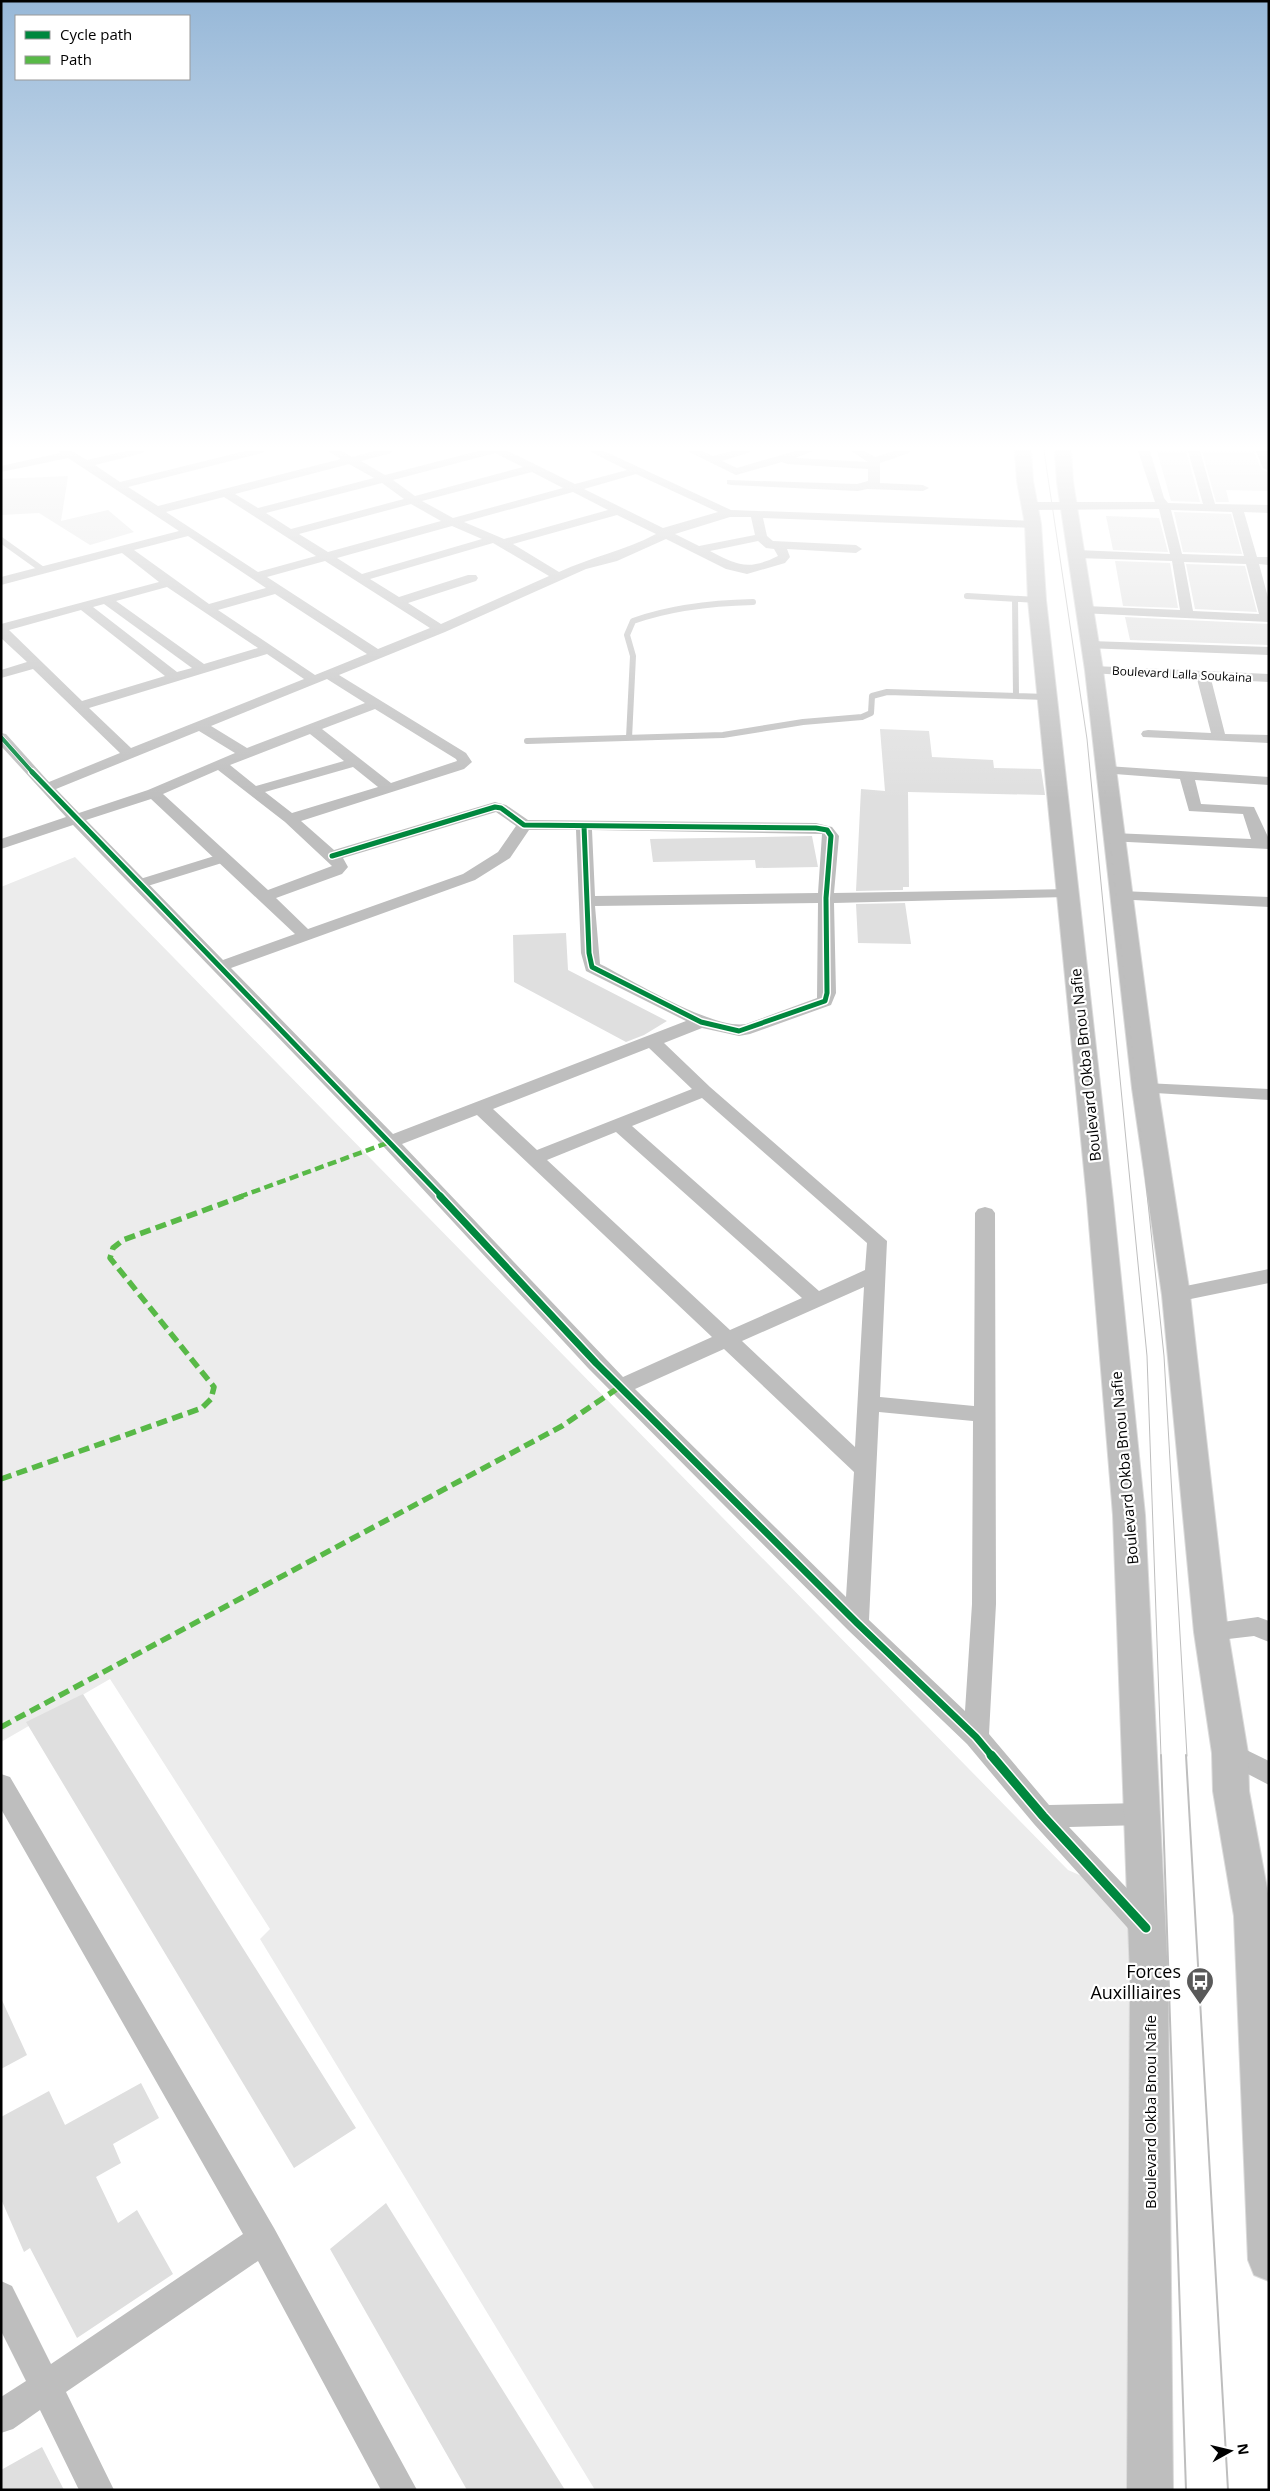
<svg xmlns="http://www.w3.org/2000/svg" width="1270" height="2491" font-family="'Open Sans',sans-serif">
<style>
.green{fill:#ececec}
.building{fill:#dfdfdf}
.lines{fill:none;stroke-linecap:round;stroke-linejoin:round}
.primary-casing{stroke:#dbdbdb;stroke-width:2}
.service-far1{stroke:#bebebe;stroke-width:6}
.service{stroke:#bebebe;stroke-width:9}
.minor{fill:#bebebe;fill-rule:evenodd}
.primary{fill:#bebebe;fill-rule:evenodd}
.tram-far1{stroke:#bebebe;stroke-width:1}
.tram{stroke:#bebebe;stroke-width:2}
.quiet-far1{stroke:#58b947;stroke-width:4.5;stroke-dasharray:9 4.5;stroke-linecap:butt}
.quiet{stroke:#58b947;stroke-width:5.5;stroke-dasharray:11 5.5;stroke-linecap:butt}
.cycleway-far3-casing{stroke:#fff;stroke-width:5.5}
.cycleway-far2-casing{stroke:#fff;stroke-width:8}
.cycleway-far1-casing{stroke:#fff;stroke-width:10}
.cycleway-casing{stroke:#fff;stroke-width:12}
.cycleway-far3{stroke:#00873e;stroke-width:4}
.cycleway-far2{stroke:#00873e;stroke-width:5}
.cycleway-far1{stroke:#00873e;stroke-width:7}
.cycleway{stroke:#00873e;stroke-width:9}
.labels{text-anchor:middle;dominant-baseline:central;stroke-width:4.5;stroke-linejoin:round;paint-order:stroke}
.far-street-label{font-size:12px;fill:#000;stroke:#fff}
.street-label{font-size:15px;fill:#000;stroke:#fff}
.near-poi-label{font-size:18px;fill:#000;stroke:#fff;text-anchor:end}
</style>
<rect width="100%" height="100%" fill="#fff"/>
<path class="green" d="M75,857L1068,1870L1136,1900L1135,2490H595L260,1939L270,1929L110,1679L1,1742V887Z"/>
<path class="building" d="M1157,451H1186L1200,502L1171,501Z
M1202,451H1254L1261,469L1267,472L1269,491L1226,490L1229,502H1216Z
M68,476L61,521L108,510L134,532L90,545L39,513L1,515V479Z
M1174,512L1231,514L1242,554L1183,552Z
M1106,516L1159,518L1168,552L1113,550Z
M1115,561L1170,563L1178,608L1123,606Z
M1186,564L1245,566L1257,612L1195,609Z
M1125,617L1269,624V645L1130,640Z
M880,729L929,731L932,757L993,760L994,768L1041,769L1045,795L908,792L909,887H903V890L856,891L861,789L885,791Z
M812,836L818,867L756,868L755,860L653,862L650,839Z
M905,903L911,944L858,943L856,904Z
M566,933L568,970L667,1021L644,1035L626,1042L514,982L513,935Z
M83,1694L356,2128L294,2168L26,1722Z
M1,1998L27,2055L1,2069Z
M141,2083L159,2118L113,2144L121,2163L96,2177L118,2223L137,2210L173,2274L77,2338L30,2248L24,2252L1,2199V2117L49,2091L65,2125Z
M386,2203L565,2490H467L330,2249Z
M42,2447L64,2490H1V2470Z"/>
<g class="lines">
<g class="primary-casing">
<path id="primary" d="M1015,451H1031L1033,481L1041,524L1046,600L1113,1200L1145,1515L1168,1977L1173,2490H1127L1130,1977L1113,1515L1087,1200L1028,600L1025,524L1017,481Z
M1055,451H1071L1073,482L1103,670L1158,1088L1190,1295L1228,1632L1248,1753L1249,1791L1269,1899V2281L1254,2275L1248,2260L1234,1916L1213,1791L1212,1753L1194,1632L1162,1295L1132,1088L1085,670L1057,482Z"/>
</g>
<path class="service-far1" d="M1,540L43,570
M967,596L1037,600
M1015,599L1016,696
M629,738L633,656L627,635L633,621C672,607 712,603 753,602
M527,741L723,735L803,722L862,717L871,713L872,696L887,692L1047,697"/>
<path class="service" d="M139,884L223,858"/>
<path class="minor" d="M59,451H72L87,460L126,451H145L143,453L95,465L120,482L245,451H264L262,453L128,487L158,506L341,459L328,451H342L352,457L374,451H393L391,453L361,461L385,475L478,451H508L575,484L627,470L589,451H604L731,510L1037,521L1039,524L1037,527L1033,528L763,518L767,536L773,541L856,545L862,549L856,553L787,549L790,557L785,563L747,574L726,569L666,539L617,561L586,569L445,632L339,675L466,753L472,762L464,769L301,821L334,850L495,802L506,805L528,820L816,823L832,827L839,836L834,893L1072,889L1074,892L1066,897L834,903L836,993L831,1005L750,1034L739,1036L702,1028L664,1043L710,1087L887,1241L880,1397L974,1406L975,1213L978,1209L985,1207L992,1209L995,1213L996,1604L989,1734L1049,1805L1142,1803L1151,1806L1155,1814L1151,1822L1142,1825L1069,1827L1155,1918L1159,1927L1155,1936L1145,1939L1135,1936L1034,1824L967,1744L848,1630L588,1368L383,1146L73,825L1,849V839L66,817L1,746V733L6,734L49,782L120,753L33,669L1,678V670L27,662L1,638V624L159,582L122,553L1,585V577L179,531L68,458L1,472V466L60,453ZM495,453L523,467L415,496L393,480ZM349,464L374,478L258,508L235,494ZM532,472L563,488L453,518L422,501ZM636,474L718,512L663,528L584,489ZM382,483L404,499L291,529L266,513ZM573,492L608,510L504,539L464,522ZM224,497L316,556L258,572L166,512ZM411,504L441,521L328,552L299,534ZM617,515L656,534C624,551 591,557 559,572L513,544ZM730,517H751L755,535L699,546L675,534ZM452,526L482,539L362,574L337,558ZM188,536L266,588L209,604L134,550ZM758,541L766,548L774,549L778,556C748,571 737,565 710,551ZM493,543L549,576L441,624L408,603L476,581L478,578L476,575H468L399,597L370,579ZM325,561L430,628L378,649L267,577ZM167,587L258,648L204,664L116,601ZM275,594L367,654L315,675L218,610ZM104,604L192,668L177,672L93,607ZM81,610L165,676L82,701L9,630ZM267,654L304,679L131,748L89,708ZM327,679L365,703L247,748L211,726ZM375,709L456,759L457,761L391,783L322,729ZM199,731L235,753L148,790L79,813L56,789ZM310,734L344,761L256,786L230,765ZM353,767L378,787L292,813L265,792ZM218,770L285,822L332,866L268,890L163,794ZM151,799L295,934L223,960L86,820ZM496,812L516,826L498,852L463,874L308,929L276,898L342,874L348,867L343,858ZM529,830H576L581,953L586,971L686,1021L393,1134L231,968L475,880L510,858ZM592,830L822,834L818,893L595,896ZM818,903L817,998L746,1024C713,1030 632,980 600,964L595,906ZM649,1048L692,1089L537,1150L493,1109ZM702,1098L867,1243L865,1270L819,1291L632,1126ZM477,1115L712,1337L623,1377L402,1144ZM616,1132L802,1298L730,1330L547,1160ZM864,1287L855,1447L742,1341ZM724,1349L854,1472L846,1597L635,1389ZM879,1412L973,1421L972,1604L965,1711L869,1620Z
M687,451H702L713,456L732,451H750L748,453L722,461L737,468L795,451H813L795,458L868,462L851,451H865L875,457L894,451H911L909,453L880,463V483L923,485L929,488L923,491L867,489L858,491L731,485L727,484V480L857,484L868,481V469L787,464L782,462L736,475Z
M1138,451H1150L1164,498L1168,503L1203,504L1188,451H1200L1215,504L1269,505V513L1244,512L1257,557H1269V565L1259,564L1269,601V622L1080,613L1079,610L1080,607L1085,606L1180,610L1172,561L1077,558L1071,554L1077,550L1170,554L1159,509L1030,510L1024,506L1030,502H1155ZM1171,510L1232,512L1244,556L1182,554ZM1184,562L1246,564L1259,614L1193,611Z
M1256,451H1268L1269,471L1263,468Z
M1090,641L1269,647V655L1085,648L1083,645Z
M1094,666L1269,674V682L1211,679L1225,734L1269,735V743L1143,737L1141,734L1143,731L1148,730L1211,733L1197,679L1089,673L1087,670L1089,667Z
M1107,766L1269,777V785L1195,780L1201,804L1254,807L1269,839V849L1108,841L1105,838L1113,833L1251,839L1243,814L1189,811L1180,779L1102,773L1100,770L1102,767Z
M1120,891L1269,897V907L1114,899L1112,896L1114,893Z
M1145,1083L1269,1089V1100L1139,1092L1136,1088L1139,1084Z
M1269,1269V1283L1176,1302L1169,1300L1166,1295L1169,1290L1176,1288Z
M1258,1617L1269,1621V1642L1254,1636L1211,1641L1202,1639L1199,1632L1202,1625Z
M1230,1742L1269,1761V1785L1221,1760L1217,1753L1221,1746Z
M1,1774L10,1777L274,2228L417,2490H381L258,2261L66,2392L114,2490H79L40,2410L13,2429L1,2433V2397L26,2381L1,2331V2281L12,2286L51,2364L243,2234L1,1809Z"/>
<use href="#primary" class="primary"/>
<path class="tram-far1" d="M1044,451L1087,739L1147,1356L1161,1756
M1056,451L1100,744L1164,1356L1187,1756"/>
<path class="tram" d="M1161,1755L1186,2490
M1186,1755L1228,2490"/>
<path class="quiet-far1" d="M239,1197L390,1142"/>
<path class="quiet" d="M1,1479L202,1408L211,1399L214,1387L110,1258L113,1248L123,1240L243,1196
M1,1727L562,1426L621,1386"/>
<g class="cycleway-far3-casing">
<path id="cycleway-far3" d="M1,737L33,773"/>
</g>
<g class="cycleway-far2-casing">
<path id="cycleway-far2" d="M32,772L442,1197
M332,856L495,807L501,808L524,825L816,828L827,830L831,836L826,898L827,993L825,1001L739,1031L701,1022L592,967L589,953L584,826"/>
</g>
<g class="cycleway-far1-casing">
<path id="cycleway-far1" d="M440,1196L596,1363L857,1623L976,1737L992,1756"/>
</g>
<g class="cycleway-casing">
<path id="cycleway" d="M991,1755L1043,1816L1146,1928"/>
</g>
<use href="#cycleway-far3" class="cycleway-far3"/>
<use href="#cycleway-far2" class="cycleway-far2"/>
<use href="#cycleway-far1" class="cycleway-far1"/>
<use href="#cycleway" class="cycleway"/>
</g>
<linearGradient id="sky" x2="0" y2="1"><stop stop-color="#97b8d8"/><stop offset="0.56" stop-color="#fff"/><stop offset="1" stop-color="#fff" stop-opacity="0"/></linearGradient>
<rect width="1270" height="800" fill="url(#sky)"/>
<defs>
<g id="bus-pin" transform="scale(1.4375)"><path d="M0 17L-7.5 6A9.5 9.5 0 1 1 7.5 6Z" fill="#595959" stroke="#fff"/><path d="M-5-6H5V4H4V6H2V4H-2V6H-4V4H-5ZM-3.5-4V0h7V-4ZM-3.5 1.2v1.5H-2V1.2ZM2 1.2v1.5H3.5V1.2Z" fill="#fff"/></g>
</defs>
<g fill-rule="evenodd">
<use href="#bus-pin" x="1200" y="1981"/>
</g>
<g class="labels">
<g class="far-street-label">
<text transform="translate(1182 674) rotate(3)">Boulevard Lalla Soukaina</text>
</g>
<g class="street-label">
<text transform="translate(1085 1065) rotate(-96)">Boulevard Okba Bnou Nafie</text>
<text transform="translate(1124 1468) rotate(-95)">Boulevard Okba Bnou Nafie</text>
<text transform="translate(1150 2112) rotate(-90)">Boulevard Okba Bnou Nafie</text>
</g>
<g class="near-poi-label">
<text x="1181" y="1971">Forces<tspan x="1181" dy="21">Auxilliaires</tspan></text>
</g>
</g>
<rect width="1270" height="2491" fill="none" stroke="#000000" stroke-width="5"/>
<rect x="15" y="15" width="175" height="65" fill="#ffffff" stroke="#999999"/>
<rect x="25" y="31" width="25" height="8" fill="#00873e" stroke="#999999"/>
<text x="60" y="40" font-size="15" fill="#000000">Cycle path</text>
<rect x="25" y="56" width="25" height="8" fill="#58b947" stroke="#999999"/>
<text x="60" y="65" font-size="15" fill="#000000">Path</text>
<g transform="translate(1230 2451) rotate(82)" stroke="#ffffff" stroke-width="4" paint-order="stroke">
<path d="M0-4L9 19L0 12L-9 19Z" fill="#000000"/>
<text y="-8" font-size="14" font-weight="bold" text-anchor="middle" fill="#000000">N</text>
</g>
</svg>
